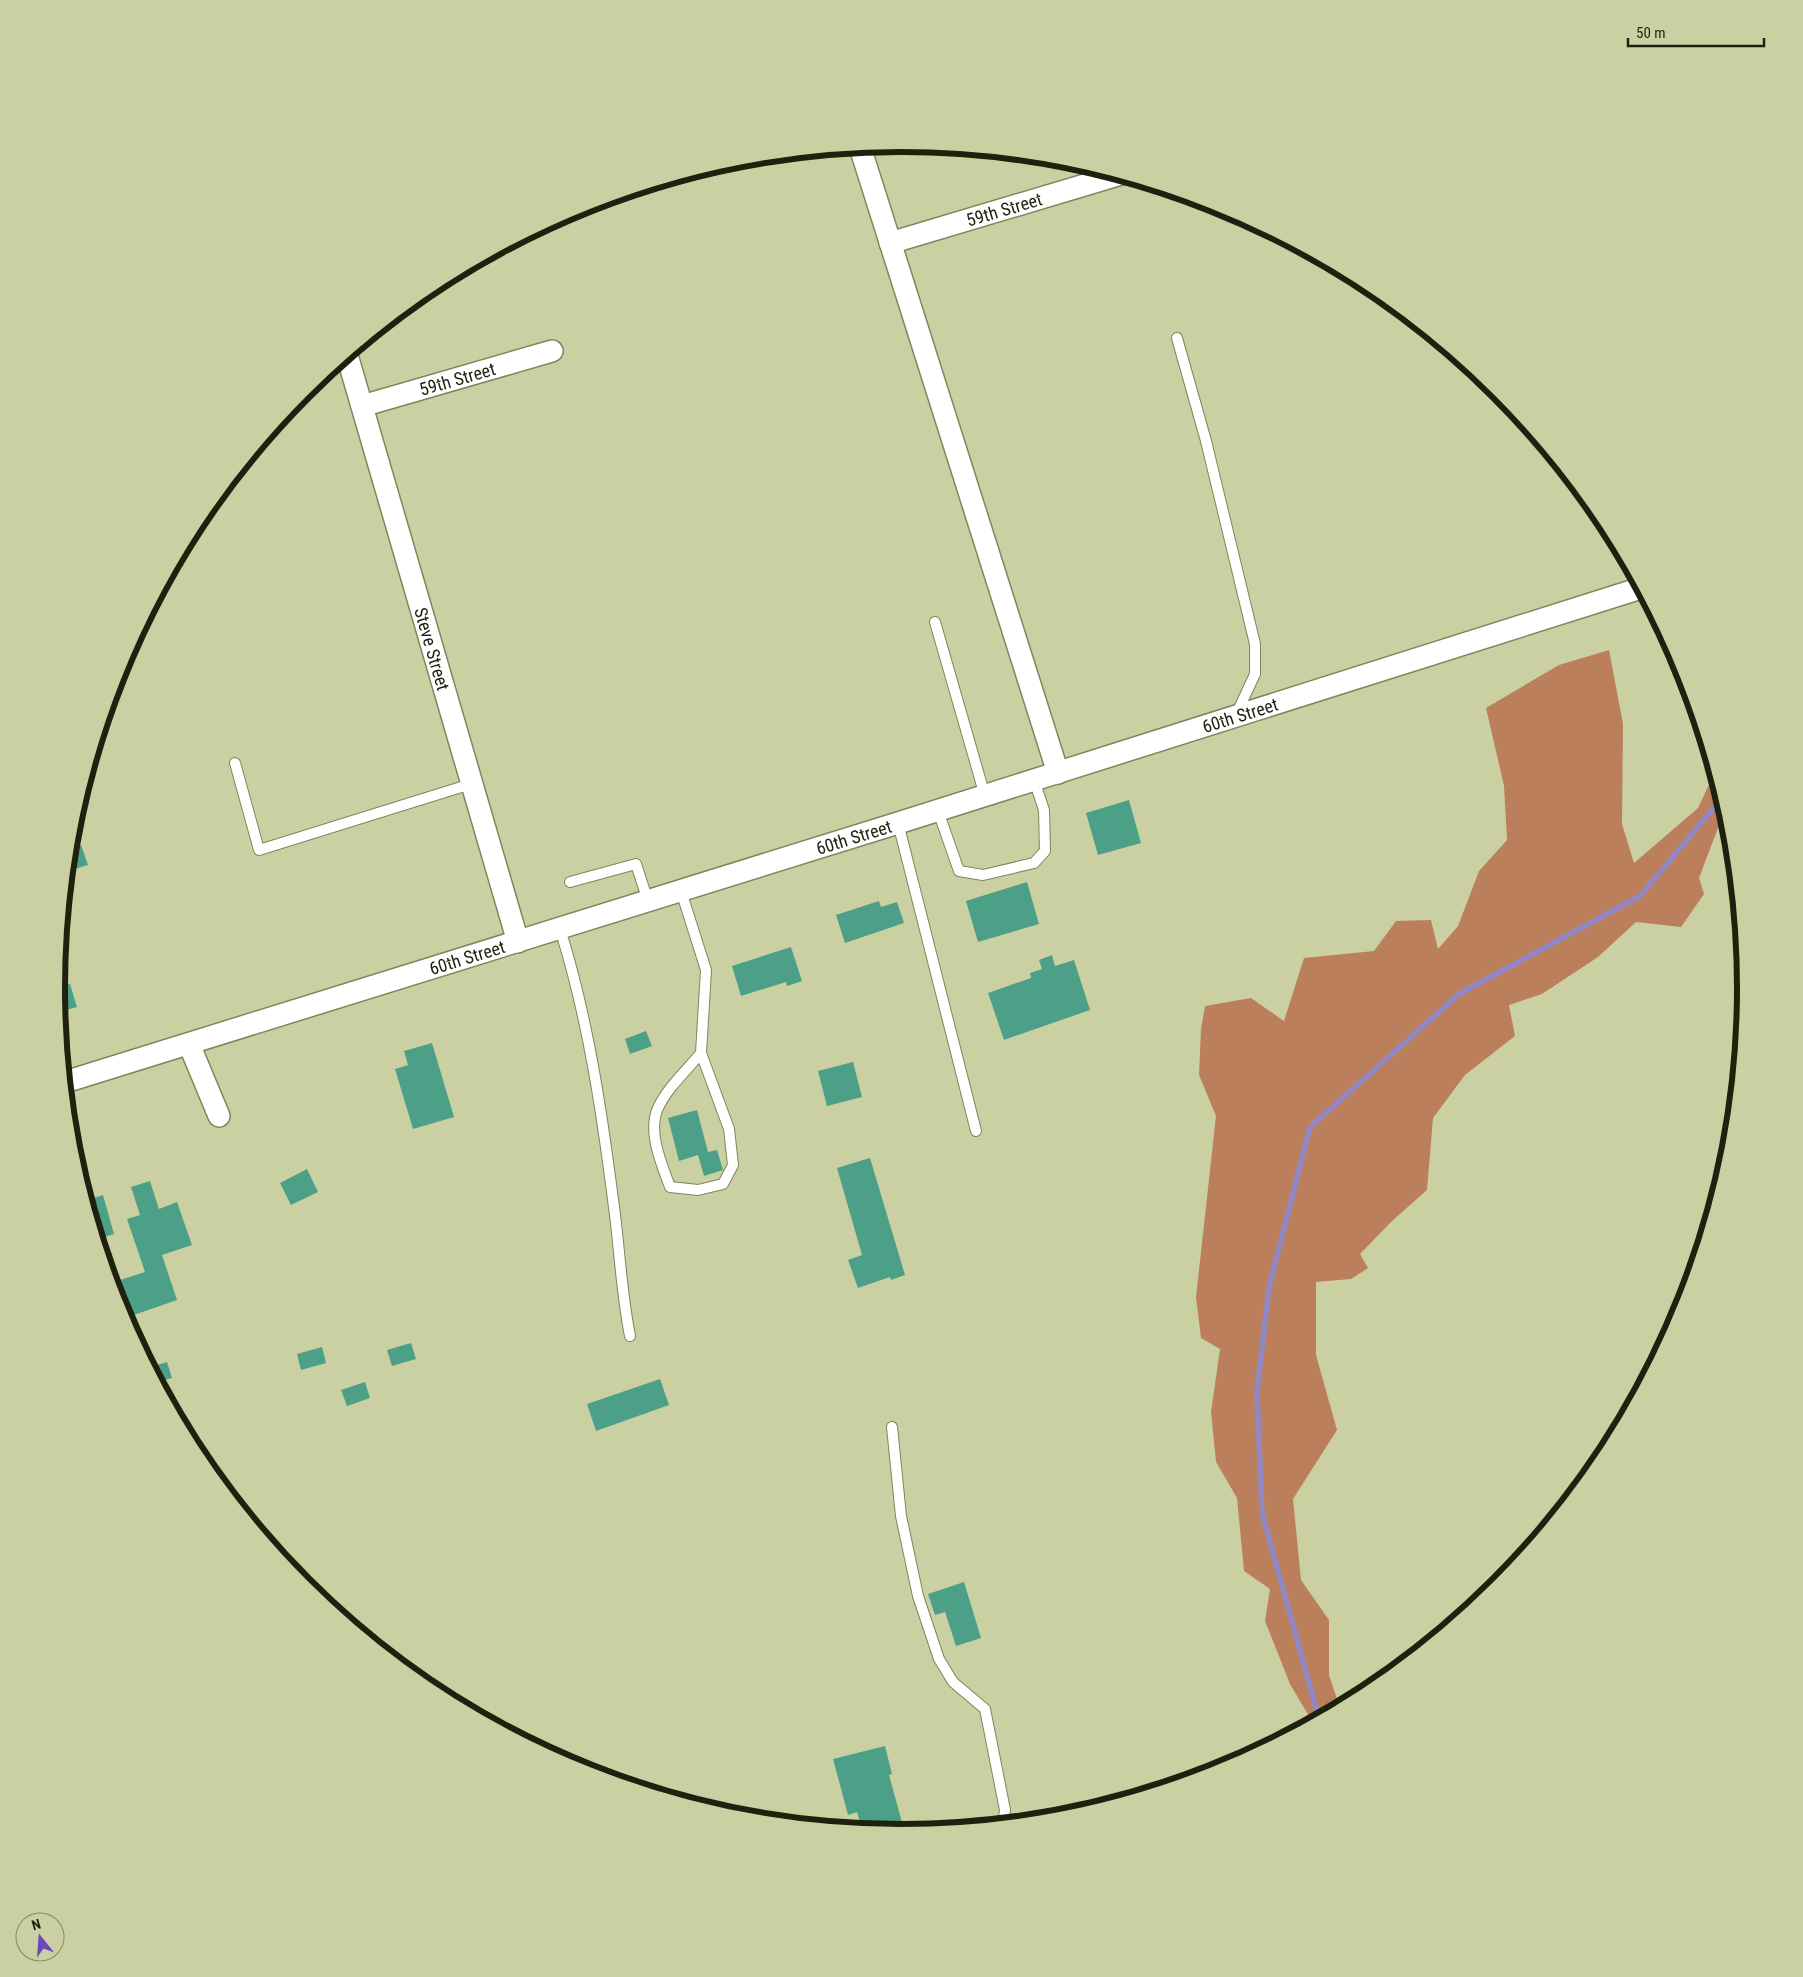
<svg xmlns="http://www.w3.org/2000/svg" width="1803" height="1977" font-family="'Roboto Condensed',sans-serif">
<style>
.forest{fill:#bb805b}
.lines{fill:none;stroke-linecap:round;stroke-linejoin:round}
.stream{stroke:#9286c3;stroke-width:5.5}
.building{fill:#4ca088}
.lane-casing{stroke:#81855b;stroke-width:12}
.street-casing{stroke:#81855b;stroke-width:24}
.lane{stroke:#fff;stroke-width:10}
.street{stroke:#fff;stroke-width:21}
.labels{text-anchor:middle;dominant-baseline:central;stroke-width:5;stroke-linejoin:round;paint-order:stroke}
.street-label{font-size:18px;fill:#1f210f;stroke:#cbd0a2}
.rim{fill:none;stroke:#1f210f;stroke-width:6}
</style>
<rect width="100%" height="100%" fill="#cbd0a2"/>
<path class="forest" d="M1609,650L1623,724L1622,824L1634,863L1698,808L1715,772L1726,807L1699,878L1704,894L1681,927L1636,922L1598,957L1542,994L1509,1005L1515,1036L1465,1075L1433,1118L1427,1190L1392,1221L1360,1254L1368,1268L1351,1279L1316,1282V1355L1337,1430L1293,1499L1301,1580L1329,1620V1675L1340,1708L1313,1723L1290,1684L1265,1621L1270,1589L1244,1571L1237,1498L1216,1462L1211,1412L1220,1349L1201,1338L1196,1297L1216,1116L1199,1075L1201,1029L1205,1006L1251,998L1284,1021L1304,958L1374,951L1396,921L1431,920L1438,949L1458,926L1479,871L1507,840L1504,786L1486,708L1559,665Z"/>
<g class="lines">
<path class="stream" d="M1319,1719L1262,1513L1257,1392L1269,1287L1310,1127L1459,994L1640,896L1717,804L1721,794"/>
</g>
<path class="building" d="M1129,800L1141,843L1098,855L1086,813Z
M81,845L88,865L68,871L70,849Z
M1027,882L1039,924L978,942L966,901Z
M879,901L881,907L897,902L904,923L845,943L836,915Z
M791,947L802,981L787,986L786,982L741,996L732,966Z
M1052,955L1055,966L1074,960L1090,1010L1004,1040L988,993L1031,978L1030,973L1042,969L1039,960Z
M70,984L77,1007L59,1012L56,988Z
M646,1031L652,1046L630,1054L625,1039Z
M432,1043L454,1117L413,1129L395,1069L408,1065L404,1051Z
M853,1062L862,1097L827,1106L818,1071Z
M697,1110L708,1152L717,1150L723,1170L704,1176L698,1155L679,1161L668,1118Z
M870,1158L905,1275L891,1280L890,1277L858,1288L848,1260L862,1255L837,1168Z
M307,1169L318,1192L291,1205L280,1183Z
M150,1181L159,1209L177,1202L192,1245L162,1255L177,1300L128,1317L117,1281L145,1272L127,1219L140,1215L131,1187Z
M103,1195L114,1234L98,1239L87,1200Z
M411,1343L416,1359L392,1366L387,1350Z
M322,1347L326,1363L301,1370L297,1354Z
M167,1362L172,1378L158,1382L150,1367Z
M660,1379L669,1405L596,1431L587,1404Z
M365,1382L370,1398L347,1406L341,1390Z
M964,1582L981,1638L956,1646L945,1612L935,1615L928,1594Z
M885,1746L892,1774L889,1775L903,1826L883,1832L862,1830L857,1812L848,1815L833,1759Z"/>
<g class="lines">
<g class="lane-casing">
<path id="lane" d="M1177,338L1206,441L1255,644V674L1236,715
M935,622L985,796
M235,763L259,850L471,784
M938,811L959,871L983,875L1034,863L1045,851L1044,810L1034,780
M898,823L976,1131
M570,882L636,864L648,901
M681,891L706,970L701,1053L729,1129L733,1165L723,1184L698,1190L670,1187C662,1165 647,1132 658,1108C667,1088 687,1070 701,1053
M560,929C589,1021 603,1120 615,1215C620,1256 622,1296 630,1336
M892,1427L901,1516L918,1596L939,1659L953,1682L985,1709L1005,1810L1003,1824"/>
</g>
<g class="street-casing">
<g id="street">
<path d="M860,147L1058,773"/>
<path id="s1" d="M890,243L1118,175"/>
<path id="s2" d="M347,355L518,942"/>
<path id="s3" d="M362,406L552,351"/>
<path d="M189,1044L219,1116"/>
<path id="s4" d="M65,1082L898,823L1641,588"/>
</g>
</g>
<use href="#lane" class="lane"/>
<use href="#street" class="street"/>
</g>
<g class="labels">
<g class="street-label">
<text stroke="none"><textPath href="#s1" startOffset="119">59th Street</textPath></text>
<text stroke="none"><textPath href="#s3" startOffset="99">59th Street</textPath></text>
<text stroke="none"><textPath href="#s2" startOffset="306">Steve Street</textPath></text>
<text stroke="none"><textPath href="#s4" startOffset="1231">60th Street</textPath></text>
<text stroke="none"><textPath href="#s4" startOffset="826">60th Street</textPath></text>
<text stroke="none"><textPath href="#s4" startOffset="421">60th Street</textPath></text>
</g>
</g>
<path d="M0 0H1803V1977H0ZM65 988a836 836 0 1 1 1672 0a836 836 0 1 1-1672 0Z" fill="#cbd0a2" fill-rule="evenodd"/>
<path class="rim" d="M65 988a836 836 0 1 1 1672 0a836 836 0 1 1-1672 0Z"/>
<g transform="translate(40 1937) rotate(343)"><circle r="24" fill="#cbd0a2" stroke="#868a67"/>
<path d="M0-4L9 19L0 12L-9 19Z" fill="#6b48c0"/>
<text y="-8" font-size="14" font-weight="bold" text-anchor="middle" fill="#1f210f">N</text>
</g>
<path d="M1628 38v8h136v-8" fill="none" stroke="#1f210f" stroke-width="2.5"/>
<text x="1636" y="38" font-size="15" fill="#1f210f" stroke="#cbd0a2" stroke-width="4" paint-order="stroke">50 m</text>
</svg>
